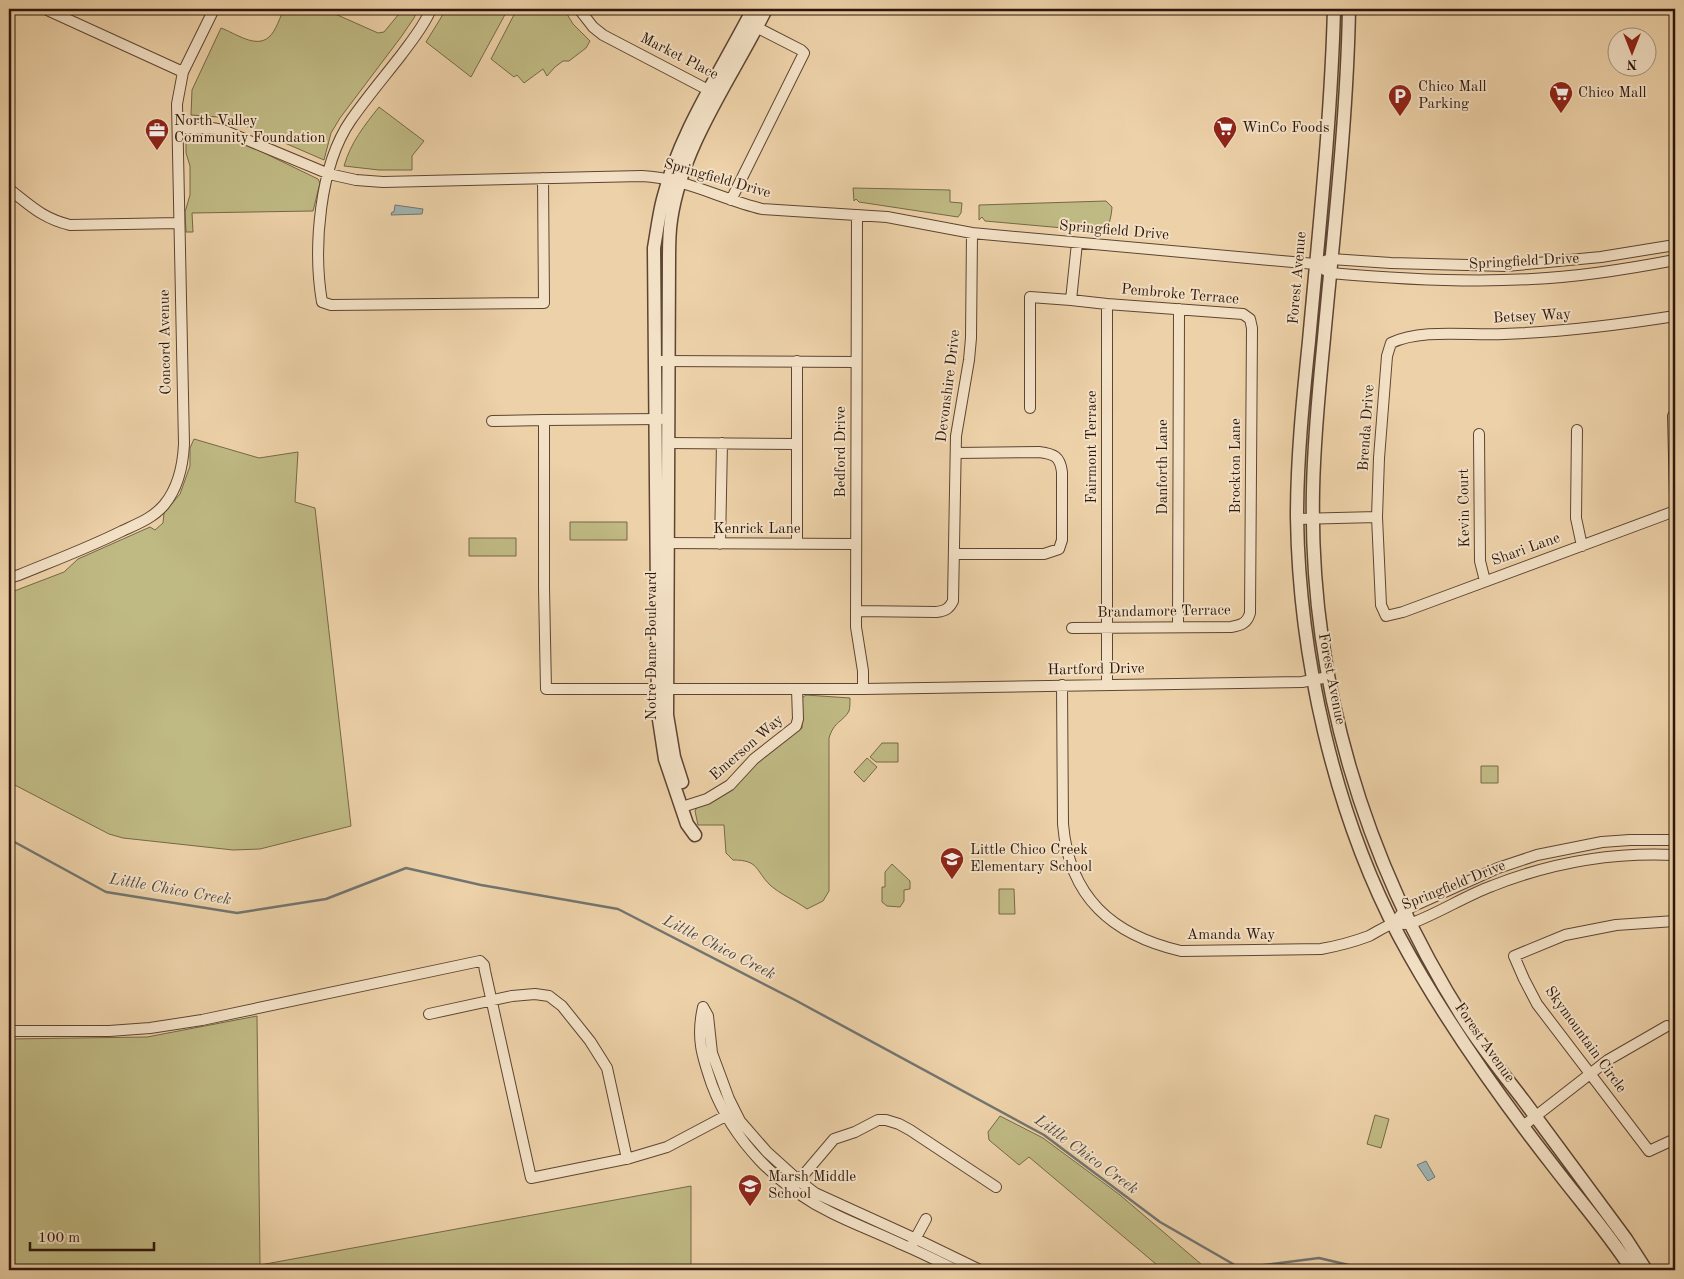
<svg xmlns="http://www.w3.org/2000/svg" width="1684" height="1279" font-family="'Old Standard TT',serif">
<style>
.green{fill:#bfb983;stroke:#766847}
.water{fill:#9fb4b4;stroke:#727570}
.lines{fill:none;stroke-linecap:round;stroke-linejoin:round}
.stream{stroke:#727570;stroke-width:2.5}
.minor-casing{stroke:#5e4532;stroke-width:12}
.tertiary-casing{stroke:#5e4532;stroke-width:15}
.minor{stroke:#f3e1c6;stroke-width:10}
.tertiary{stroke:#f3e1c6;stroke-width:12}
.labels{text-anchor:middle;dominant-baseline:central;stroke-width:4;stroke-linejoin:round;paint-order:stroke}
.street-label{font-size:15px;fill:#2e160b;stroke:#f3e1c6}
.poi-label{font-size:15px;fill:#2e160b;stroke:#f3e1c6;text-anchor:start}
.water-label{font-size:16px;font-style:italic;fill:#50453e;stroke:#f3e1c6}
</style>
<rect width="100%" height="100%" fill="#edd1a8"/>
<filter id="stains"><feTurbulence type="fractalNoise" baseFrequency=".004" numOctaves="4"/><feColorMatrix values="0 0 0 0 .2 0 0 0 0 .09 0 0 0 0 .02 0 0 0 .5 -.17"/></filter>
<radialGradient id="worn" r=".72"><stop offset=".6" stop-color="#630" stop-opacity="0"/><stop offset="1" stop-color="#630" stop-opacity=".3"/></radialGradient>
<path class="green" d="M284,9H324L378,33L384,32L403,9H418L414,18L401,37L340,118L331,133L324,160L234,121L218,117L191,115L192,90L221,28C235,33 256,49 269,37C276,31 280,17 284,9Z
M444,9H508L471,77L426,42L442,16Z
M517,9H564L573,24L590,41L586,48L569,61H563L555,67L547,76L543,69L524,83L517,75L514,77L491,59Z
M379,107L424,141L412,156V170H379L344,166C351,142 364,126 379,107Z
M195,134L229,136L318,179L320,183L313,211L192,213L193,232H186L185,212L190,195V166L186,153V137Z
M853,188L950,190V202L962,203L961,213L958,217L859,202L856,199L854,201Z
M1106,201L1112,207C1112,216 1108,224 1108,232L985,221L982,217L979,220V205Z
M194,439L259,458L298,452L295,502L315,508L351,826L260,849L233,850L123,838L109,834L9,782V593L64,572L78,559L150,527L155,530L163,523L164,513L180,494L190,466V448Z
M570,522H627V540H570Z
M469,538H516V556H469Z
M806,695L850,698C850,702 850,708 849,711C843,722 834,721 829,738V891L823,901L807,909C796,901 780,894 770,885C755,870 759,860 733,860L726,853L724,825H698L695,811L697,807L720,797L733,788L756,764L802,728V698Z
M882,743H898V762H876L870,757Z
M867,758L877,767L864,782L854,772Z
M1481,766H1498V783H1481Z
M892,864L910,881V889L904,890V901L900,907L887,906L882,902V887H885V872Z
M999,889H1014L1015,914H999Z
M257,1016L260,1265L691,1186V1270H9V1039L147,1037Z
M1375,1115L1389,1119L1381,1148L1367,1144Z
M1000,1116L1043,1138L1120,1195L1208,1270H1163L1029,1157L1019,1165L989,1140L988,1132Z"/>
<path class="water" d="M395,205L423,209L422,214L391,215L392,212H394Z
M1426,1161L1435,1177L1428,1181L1417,1165Z"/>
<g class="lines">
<path class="stream" d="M9,839L106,892L237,913L326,899L406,868L481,885L618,909L795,1000L1044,1135L1160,1222L1240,1268L1319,1258L1370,1270"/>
<g class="minor-casing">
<path id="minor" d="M45,9L183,72
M431,9C424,26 413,39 402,54C385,76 367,97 351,120C319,166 313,249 322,302L331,305L544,303L543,178
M579,9L593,27L603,35L714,93
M178,128H212L223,130L329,174L356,180L383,182L642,176C684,178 721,199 762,209L887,217L972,233L1315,264L1331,259L1391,263L1506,266L1601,257L1675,245
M9,189C31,206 42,218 70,225L179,223
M731,200L804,53L801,50L752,25
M857,215L856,627L863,671V689
M1077,243L1071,300L1107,304V685
M1315,264L1330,273C1397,279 1464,283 1532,279C1580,277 1628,269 1675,260
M1675,316C1618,325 1562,332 1504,334C1470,336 1422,328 1391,343L1387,356L1379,458L1377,517L1381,605L1386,616L1403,612L1675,511
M661,361L856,362
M797,361V544
M1030,408V297L1071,300
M1673,416L1675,496
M661,419L544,420V588L546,689H863L1302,682L1328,677
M492,421L544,420
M1577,430L1576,518L1582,546
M1479,434L1480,561L1485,581
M668,443L797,444
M1297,519L1377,517
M661,543L856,544
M720,544L722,443
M955,554H1044L1059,549L1062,540V472C1060,456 1054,454 1039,452L956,453
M9,578L19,575C53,561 88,548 122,531C137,524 153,518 164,505C178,488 183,466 184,444L177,104L183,72L214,9
M856,611L936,612C945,611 949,609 953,601L956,436L969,360L971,338L972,233
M1178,626L1179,309
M1072,628L1231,627C1242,625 1247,623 1250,613L1252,328L1250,319L1243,314L1107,304
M1062,685L1063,824C1069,897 1112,935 1181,951L1321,949C1338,946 1353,942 1369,936C1377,932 1385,926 1393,924C1399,923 1406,925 1412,923C1439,913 1465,896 1492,886C1550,863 1613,852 1675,855
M682,807L707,799L730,785L754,759L796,726L798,719L797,689
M1675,921L1616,925L1565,935L1514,956L1524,979L1537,1004L1649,1151L1675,1139
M1393,924L1404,911L1418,904L1498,868L1537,855L1602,842L1630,840H1675
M703,1007L708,1016L712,1053L729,1099L740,1121L767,1152L798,1180L815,1193L916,1239L980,1270
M703,1007C696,1038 702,1056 712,1085C733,1141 778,1187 832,1213C854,1224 878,1233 901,1244C920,1252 938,1261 956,1270
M429,1014L512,996L535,994L549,996L562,1006L590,1041L607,1068L627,1159
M9,1031H109L150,1028L202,1020L480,961L484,965L485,971L531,1178L630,1158L667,1147L735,1111
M1523,1126L1608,1060L1667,1026
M795,1185L834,1139L855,1132L878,1120H886L899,1124L910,1130L996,1187
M913,1243L926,1219"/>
</g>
<g class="tertiary-casing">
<path id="tertiary" d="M1334,9C1331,120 1319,230 1309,341C1303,399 1297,458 1297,517C1299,656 1334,813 1399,936C1443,1018 1497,1094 1554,1167C1580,1201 1609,1234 1632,1270
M1349,9C1347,119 1334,229 1324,338C1319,388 1314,439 1313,490C1309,679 1364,862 1465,1021C1483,1049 1504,1075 1524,1101C1558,1147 1592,1193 1626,1239L1646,1270
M682,782L674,757L667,715L669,258C669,245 669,233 671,220C682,144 733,76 766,9
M695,835L687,824L665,759L658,713L654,248C657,231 659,214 663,199C680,131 722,70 753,9"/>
</g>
<use href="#minor" class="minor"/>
<use href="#tertiary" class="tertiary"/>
</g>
<defs>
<g id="supermarket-pin" transform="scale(1.25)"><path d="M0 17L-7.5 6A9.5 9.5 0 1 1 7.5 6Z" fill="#8f2418" stroke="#f3e1c6"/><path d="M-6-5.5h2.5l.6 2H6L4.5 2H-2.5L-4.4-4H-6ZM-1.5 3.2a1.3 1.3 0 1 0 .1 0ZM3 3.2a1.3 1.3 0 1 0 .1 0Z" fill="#fff"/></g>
<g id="parking-pin" transform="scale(1.25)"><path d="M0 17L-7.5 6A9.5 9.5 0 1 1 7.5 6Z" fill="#8f2418" stroke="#f3e1c6"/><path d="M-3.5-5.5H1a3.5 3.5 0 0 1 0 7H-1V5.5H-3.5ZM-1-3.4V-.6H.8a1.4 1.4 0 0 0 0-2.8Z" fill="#fff"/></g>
<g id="office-pin" transform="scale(1.25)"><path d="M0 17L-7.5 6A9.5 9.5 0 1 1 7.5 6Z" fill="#8f2418" stroke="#f3e1c6"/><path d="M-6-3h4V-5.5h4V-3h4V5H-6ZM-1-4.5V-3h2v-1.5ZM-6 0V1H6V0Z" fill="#fff"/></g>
<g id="school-pin" transform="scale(1.25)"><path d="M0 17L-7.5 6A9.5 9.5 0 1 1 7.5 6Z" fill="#8f2418" stroke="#f3e1c6"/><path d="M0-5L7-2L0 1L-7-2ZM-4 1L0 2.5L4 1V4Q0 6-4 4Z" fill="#fff"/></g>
</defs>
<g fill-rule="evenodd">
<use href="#supermarket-pin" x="1561" y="93"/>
<use href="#parking-pin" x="1400" y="96"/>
<use href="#supermarket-pin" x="1225" y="128"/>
<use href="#office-pin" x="157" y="130"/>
<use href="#school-pin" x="952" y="859"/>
<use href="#school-pin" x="750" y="1186"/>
</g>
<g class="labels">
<g class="street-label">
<text transform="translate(679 57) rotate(27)">Market Place</text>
<text transform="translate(717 179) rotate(16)">Springfield Drive</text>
<text transform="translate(1114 231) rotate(5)">Springfield Drive</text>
<text transform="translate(1524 262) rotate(-3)">Springfield Drive</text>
<text transform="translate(1298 278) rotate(-85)">Forest Avenue</text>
<text transform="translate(1180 295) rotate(5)">Pembroke Terrace</text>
<text transform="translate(1532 317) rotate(-3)">Betsey Way</text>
<text transform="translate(166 342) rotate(-91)">Concord Avenue</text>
<text transform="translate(949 386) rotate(-83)">Devonshire Drive</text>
<text transform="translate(1367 428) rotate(-86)">Brenda Drive</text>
<text transform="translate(1092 447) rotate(-90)">Fairmont Terrace</text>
<text transform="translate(841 452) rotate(-90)">Bedford Drive</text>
<text transform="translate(1236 466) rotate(-90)">Brockton Lane</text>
<text transform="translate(1163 467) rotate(-90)">Danforth Lane</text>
<text transform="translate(1465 508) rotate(-91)">Kevin Court</text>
<text x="757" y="529">Kenrick Lane</text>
<text transform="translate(1526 550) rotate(-20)">Shari Lane</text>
<text transform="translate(1164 612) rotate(-1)">Brandamore Terrace</text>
<text transform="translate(652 646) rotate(-90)">Notre Dame Boulevard</text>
<text transform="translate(1096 670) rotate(-1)">Hartford Drive</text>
<text transform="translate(1331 679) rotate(79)">Forest Avenue</text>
<text transform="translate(747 748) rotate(-41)">Emerson Way</text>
<text transform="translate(1454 886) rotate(-22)">Springfield Drive</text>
<text x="1231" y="935">Amanda Way</text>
<text transform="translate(1585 1040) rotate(54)">Skymountain Circle</text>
<text transform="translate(1484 1043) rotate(55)">Forest Avenue</text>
</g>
<g class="poi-label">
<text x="1418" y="87">Chico Mall<tspan x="1418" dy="17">Parking</tspan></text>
<text x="1578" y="93">Chico Mall</text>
<text x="174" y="121">North Valley<tspan x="174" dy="17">Community Foundation</tspan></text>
<text x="1242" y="128">WinCo Foods</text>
<text x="970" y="850">Little Chico Creek<tspan x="970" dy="17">Elementary School</tspan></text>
<text x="768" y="1177">Marsh Middle<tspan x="768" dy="17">School</tspan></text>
</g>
<g class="water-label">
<text transform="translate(170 890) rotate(10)">Little Chico Creek</text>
<text transform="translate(719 948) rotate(27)">Little Chico Creek</text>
<text transform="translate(1086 1155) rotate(36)">Little Chico Creek</text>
</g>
</g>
<rect width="1684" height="1279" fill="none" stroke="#edd1a8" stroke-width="30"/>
<rect x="10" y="10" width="1664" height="1259" fill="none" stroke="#2e160b" stroke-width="2.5"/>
<rect x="15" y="15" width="1654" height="1249" fill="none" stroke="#2e160b"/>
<g transform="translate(1632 52) rotate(180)"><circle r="24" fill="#f3e1c6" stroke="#a4907b"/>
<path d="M0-4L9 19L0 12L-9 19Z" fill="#8f2418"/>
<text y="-8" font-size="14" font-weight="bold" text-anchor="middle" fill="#2e160b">N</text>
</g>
<path d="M30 1242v8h124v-8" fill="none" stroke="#2e160b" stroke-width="2.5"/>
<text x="38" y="1242" font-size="15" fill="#2e160b" stroke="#f3e1c6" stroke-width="4" paint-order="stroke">100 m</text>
<rect width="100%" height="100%" filter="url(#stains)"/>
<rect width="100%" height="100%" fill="url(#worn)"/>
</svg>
